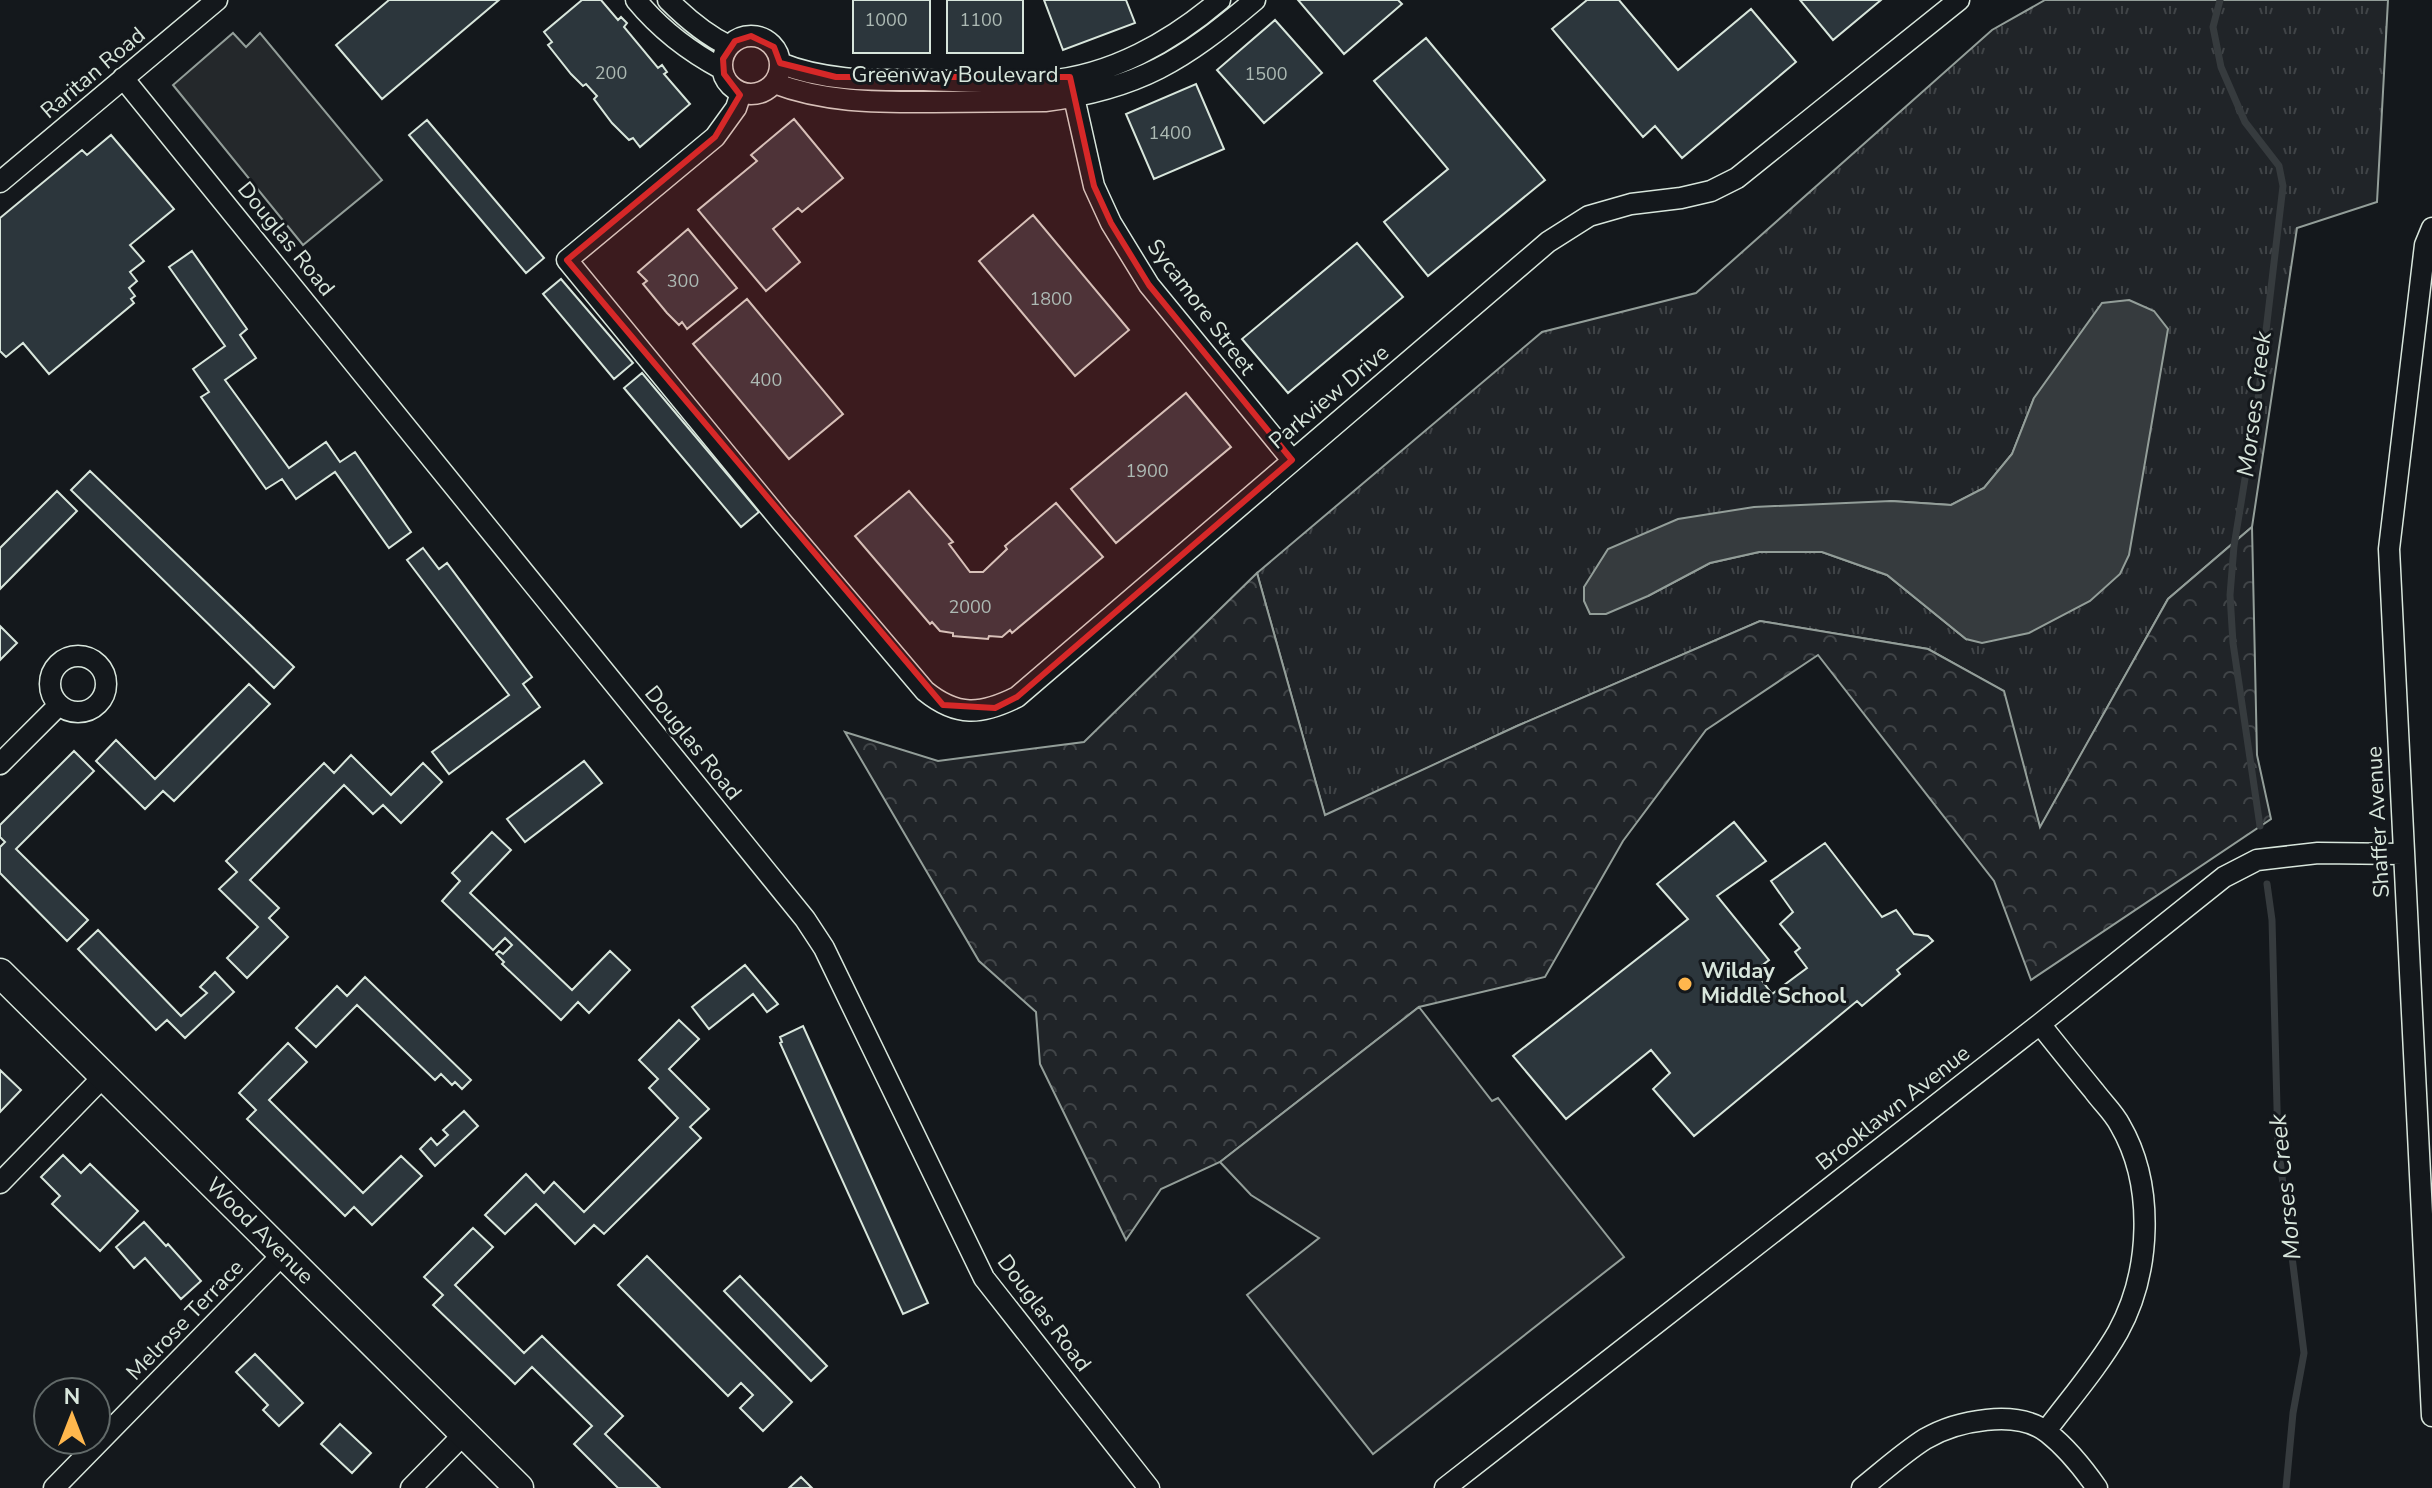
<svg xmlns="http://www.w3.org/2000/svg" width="2432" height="1488" font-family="'Nunito Sans',sans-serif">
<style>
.grass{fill:url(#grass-tufts);stroke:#939e99;stroke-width:2;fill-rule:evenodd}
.forest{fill:url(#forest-crowns);stroke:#939e99;stroke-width:2}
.garden{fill:#202428;stroke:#939e99;stroke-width:2}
.parking{fill:#24282b;stroke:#939e99;stroke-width:2}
.water{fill:#363b3e;stroke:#939e99;stroke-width:2}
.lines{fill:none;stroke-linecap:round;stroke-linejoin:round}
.stream{stroke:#363b3e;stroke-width:7}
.building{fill:#2c363c;stroke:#d8e6dc;stroke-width:2}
.minor-casing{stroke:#d8e6dc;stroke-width:23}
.secondary-casing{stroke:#d8e6dc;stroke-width:31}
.minor{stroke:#14181c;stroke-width:20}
.secondary{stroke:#14181c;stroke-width:28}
.marked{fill:#d62828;fill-opacity:0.2;stroke:#d62828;stroke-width:6;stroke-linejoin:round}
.poi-dot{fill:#ffb74d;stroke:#14181c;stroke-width:3}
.labels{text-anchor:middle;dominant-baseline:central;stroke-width:6;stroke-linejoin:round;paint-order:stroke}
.number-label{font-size:18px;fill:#adbab4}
.street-label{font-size:22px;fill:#d8e6dc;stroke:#14181c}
.poi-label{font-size:22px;font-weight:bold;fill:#d8e6dc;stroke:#14181c;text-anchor:start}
.water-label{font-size:24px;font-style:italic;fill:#d8e6dc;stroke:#14181c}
</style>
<defs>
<pattern id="grass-tufts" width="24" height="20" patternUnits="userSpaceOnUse" patternTransform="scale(2)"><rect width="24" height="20" fill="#202428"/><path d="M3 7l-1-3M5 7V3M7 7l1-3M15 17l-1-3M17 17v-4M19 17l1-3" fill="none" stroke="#404447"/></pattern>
<pattern id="forest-crowns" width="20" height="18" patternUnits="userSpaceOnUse" patternTransform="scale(2)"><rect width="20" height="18" fill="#202428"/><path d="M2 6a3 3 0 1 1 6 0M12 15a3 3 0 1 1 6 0" fill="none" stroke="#404447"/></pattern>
</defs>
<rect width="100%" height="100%" fill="#14181c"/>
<path class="grass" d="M2045,0H2388L2377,202L2297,228L2252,527L2168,599L2040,828L2003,691L1928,649L1760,621L1517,726L1325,816L1257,573L1542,332L1696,293L1992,30ZM2034,398L1966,639L1887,575L1822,552H1759L1710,563L1648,596L1584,587L1891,501L1951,505L1984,488L2012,454Z"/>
<path class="forest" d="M2252,527L2257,755L2271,819L2031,980L1994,881L1818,655L1706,730L1623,841L1545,977L1419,1007L1220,1162L1161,1189L1126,1240L1040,1064L1036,1012L979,961L845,732L938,761L1084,742L1257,573L1325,815L1517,726L1760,621L1928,649L2004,691L2040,827L2168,599Z"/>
<path class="garden" d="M1419,1007L1492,1101L1498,1098L1624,1257L1373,1454L1247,1295L1319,1238L1251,1195L1220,1162Z"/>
<path class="parking" d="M233,33L246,47L260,33L382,180L303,245L173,85Z"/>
<path class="water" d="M2129,300L2154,311L2168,329L2129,555L2120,574L2090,601L2029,633L1982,643L1966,639L1887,575L1822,552H1759L1710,563L1648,596L1606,614H1590L1584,601V587L1608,549L1678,519L1754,507L1891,501L1951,505L1984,488L2012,454L2034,398L2102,303Z"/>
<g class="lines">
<path class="stream" d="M2220,0L2213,27L2221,67L2245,122L2279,166L2283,186L2258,399L2234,546L2230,595L2233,643L2260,826
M2267,884L2272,920L2278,1144L2304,1353L2293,1413L2286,1488"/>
</g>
<path class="building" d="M389,0H499L382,99L336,45Z
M582,0H601L618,20L621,17L627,23L624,27L658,68L662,65L667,72L664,74L690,104L640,147L633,138L629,140L612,123L594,99L597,96L586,84L583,86L571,74L548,45L552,42L544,32Z
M853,0H930V53H853Z
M947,0H1023V53H947Z
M1044,0H1126L1135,23L1063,50Z
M1298,0H1398L1402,4L1344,54Z
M1587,0H1619L1678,70L1751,9L1796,62L1682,158L1655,126L1643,137L1552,29Z
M1800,0H1881L1833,40Z
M1275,20L1322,73L1264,123L1217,70Z
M1426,38L1545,180L1428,276L1384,222L1448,169L1374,81Z
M1196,84L1224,149L1154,179L1126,114Z
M794,119L843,178L802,212L798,208L773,229L800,262L766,291L698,210L757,161L751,155Z
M427,120L544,258L526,273L409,135Z
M111,135L174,209L130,245L144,261L130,272L137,281L129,288L135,296L131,299L134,303L49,374L23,343L6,357L0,351V218L82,150L87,155Z
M1033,215L1129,330L1075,376L979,261Z
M688,229L737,288L687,329L682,322L679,325L667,313L643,284L647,281L638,272Z
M1357,243L1403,297L1288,393L1242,339Z
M192,251L247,329L240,335L256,358L225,380L289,468L326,442L340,462L355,452L411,532L389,548L335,472L296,499L282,479L266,489L201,397L209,392L193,369L225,346L169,267Z
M561,279L633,363L614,379L543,294Z
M747,299L843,414L789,459L693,344Z
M642,373L759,512L741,527L624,388Z
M1186,393L1231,447L1116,543L1071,489Z
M90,471L294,667L274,688L71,490Z
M57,491L77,511L0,589V548Z
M909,491L953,542L949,544L970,572H983L1007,549L1005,546L1056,503L1103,557L1012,633L1010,630L1002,637L989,636L988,639L953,636V633L940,631L932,622L930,624L855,536Z
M423,548L439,569L447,563L532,677L523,684L540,707L449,774L432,752L509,695L407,560Z
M0,626L17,643L0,660Z
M249,684L270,704L174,801L163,791L145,809L96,761L116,740L155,779Z
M74,751L94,771L16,849L88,920L67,941L0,873V847L5,842L0,837V825Z
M351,755L391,795L423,763L442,782L401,823L383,805L373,814L344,785L250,880L279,908L269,918L288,937L247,978L227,958L258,927L219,889L237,872L226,861L324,763L334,773Z
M584,761L602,783L525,842L507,819Z
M1734,822L1766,861L1717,896L1769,960L1755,971L1772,994L1807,968L1795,952L1800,948L1780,924L1793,912L1771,881L1825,843L1882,917L1896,910L1914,934L1928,936L1933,941L1897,970L1900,974L1862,1006L1857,1001L1694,1136L1653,1089L1670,1073L1651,1050L1566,1119L1513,1056L1688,919L1657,884Z
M492,832L511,850L470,893L572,990L610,951L630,970L589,1013L578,1002L561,1020L502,964L504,962L496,954L499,951L503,954L512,945L505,938L493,950L442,901L460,881L452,873Z
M98,930L181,1016L207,993L200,987L215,972L234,992L185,1038L167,1020L156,1030L78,949Z
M745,965L778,1004L767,1012L753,994L709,1029L692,1007Z
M365,977L471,1080L462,1089L455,1082L452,1085L441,1074L435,1080L357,1005L316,1047L296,1028L337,986L347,996Z
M679,1020L699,1039L669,1069L709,1109L690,1127L701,1138L604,1234L594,1225L575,1244L536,1204L505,1234L485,1215L526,1174L544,1193L554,1182L584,1212L678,1118L649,1088L658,1079L639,1060Z
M803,1026L928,1303L903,1314L780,1043L782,1042L780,1037Z
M288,1043L307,1062L269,1100L363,1193L401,1156L422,1176L372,1225L354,1207L345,1216L247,1119L256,1110L239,1093Z
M0,1070L21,1090L0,1112Z
M464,1111L478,1126L435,1166L420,1149L431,1138L437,1145L448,1135L443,1130Z
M63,1155L81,1173L90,1164L138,1211L100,1251L52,1204L60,1196L41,1177Z
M144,1222L166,1246L168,1244L201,1281L181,1299L145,1258L134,1268L116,1247Z
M473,1228L493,1247L455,1285L524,1353L542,1336L623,1416L605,1434L660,1488H618L574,1444L592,1426L532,1367L515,1384L433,1305L443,1295L424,1277Z
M647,1256L792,1402L763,1431L740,1408L753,1395L741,1383L728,1396L618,1285Z
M740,1276L827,1366L811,1381L724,1291Z
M255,1354L303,1403L279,1426L263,1410L268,1405L236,1372Z
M340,1424L371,1453L352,1473L321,1444Z
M801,1477L812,1488H789Z"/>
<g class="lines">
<g class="minor-casing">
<path id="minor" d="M636,0C659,28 690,52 722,69
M668,0C686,18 706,35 729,46
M722 65a29 29 0 1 1 58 0a29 29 0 1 1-58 0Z
M780,63C826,82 876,80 924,80C964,81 1006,84 1046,81C1111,76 1172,41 1220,0
M123,78L805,919L824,948L984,1278L1149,1488
M774,83C826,103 879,102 933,102C971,102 1008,101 1045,101C1139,89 1184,60 1255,0
M1071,84L1094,186L1111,223L1149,285L1292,460
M741,93L736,108L715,137L567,260L781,521L925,691C957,717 981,715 1017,697L1548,242L1589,216L1631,204L1681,198L1711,191L1737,178L1959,0
M0,182L217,0
M2432,228L2425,245L2389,549L2432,1416
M50 684a28 28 0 1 1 56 0a28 28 0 1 1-56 0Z
M0,764L59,705
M2040,1024C2058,1047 2076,1069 2094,1091C2102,1102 2114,1113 2120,1125C2155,1185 2151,1272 2118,1332C2098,1367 2070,1399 2046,1431
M0,1183L104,1076
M54,1488L283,1254
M411,1488L464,1434
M1445,1488L2040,1024L2224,877L2257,860L2318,853L2403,854
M1862,1488C1882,1472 1903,1453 1925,1439C1956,1421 2017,1408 2048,1433C2067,1448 2083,1468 2097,1488"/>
</g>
<g class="secondary-casing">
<g id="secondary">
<path id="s1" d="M0,973L519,1488"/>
</g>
</g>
<use href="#minor" class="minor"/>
<use href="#secondary" class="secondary"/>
</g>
<path class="marked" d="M751,36L774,47L780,63L836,77H1070L1094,186L1111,223L1149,285L1292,460L1017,697L995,708L943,705L567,260L715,137L740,95L724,74L723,59L735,41Z"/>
<circle class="poi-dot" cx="1685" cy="984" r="8"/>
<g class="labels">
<g class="number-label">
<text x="886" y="20">1000</text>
<text x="981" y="20">1100</text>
<text x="611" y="73">200</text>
<text x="1266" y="74">1500</text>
<text x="1170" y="133">1400</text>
<text x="683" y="281">300</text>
<text x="1051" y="299">1800</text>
<text x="766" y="380">400</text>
<text x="1147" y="471">1900</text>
<text x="970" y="607">2000</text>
</g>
<g class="street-label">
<text transform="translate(93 73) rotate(-40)">Raritan Road</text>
<text x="955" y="75">Greenway Boulevard</text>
<text transform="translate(286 239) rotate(51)">Douglas Road</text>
<text transform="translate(1201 307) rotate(53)">Sycamore Street</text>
<text transform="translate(1329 397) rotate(-40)">Parkview Drive</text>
<text transform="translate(693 743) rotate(51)">Douglas Road</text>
<text transform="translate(2378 822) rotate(-93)">Shaffer Avenue</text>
<text transform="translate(1893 1108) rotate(-38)">Brooklawn Avenue</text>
<text stroke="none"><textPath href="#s1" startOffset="366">Wood Avenue</textPath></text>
<text transform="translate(1044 1313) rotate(53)">Douglas Road</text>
<text transform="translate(185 1320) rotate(-46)">Melrose Terrace</text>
</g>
<g class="poi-label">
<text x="1701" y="971">Wilday<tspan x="1701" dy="25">Middle School</tspan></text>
</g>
<g class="water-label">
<text transform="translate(2254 404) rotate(-83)">Morses Creek</text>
<text transform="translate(2285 1187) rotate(-96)">Morses Creek</text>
</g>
</g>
<g transform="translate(72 1416)"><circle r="38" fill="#14181c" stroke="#626a69" stroke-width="2"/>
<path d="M0-6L14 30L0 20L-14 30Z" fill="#ffb74d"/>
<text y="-12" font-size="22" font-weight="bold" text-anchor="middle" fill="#d8e6dc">N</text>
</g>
</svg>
